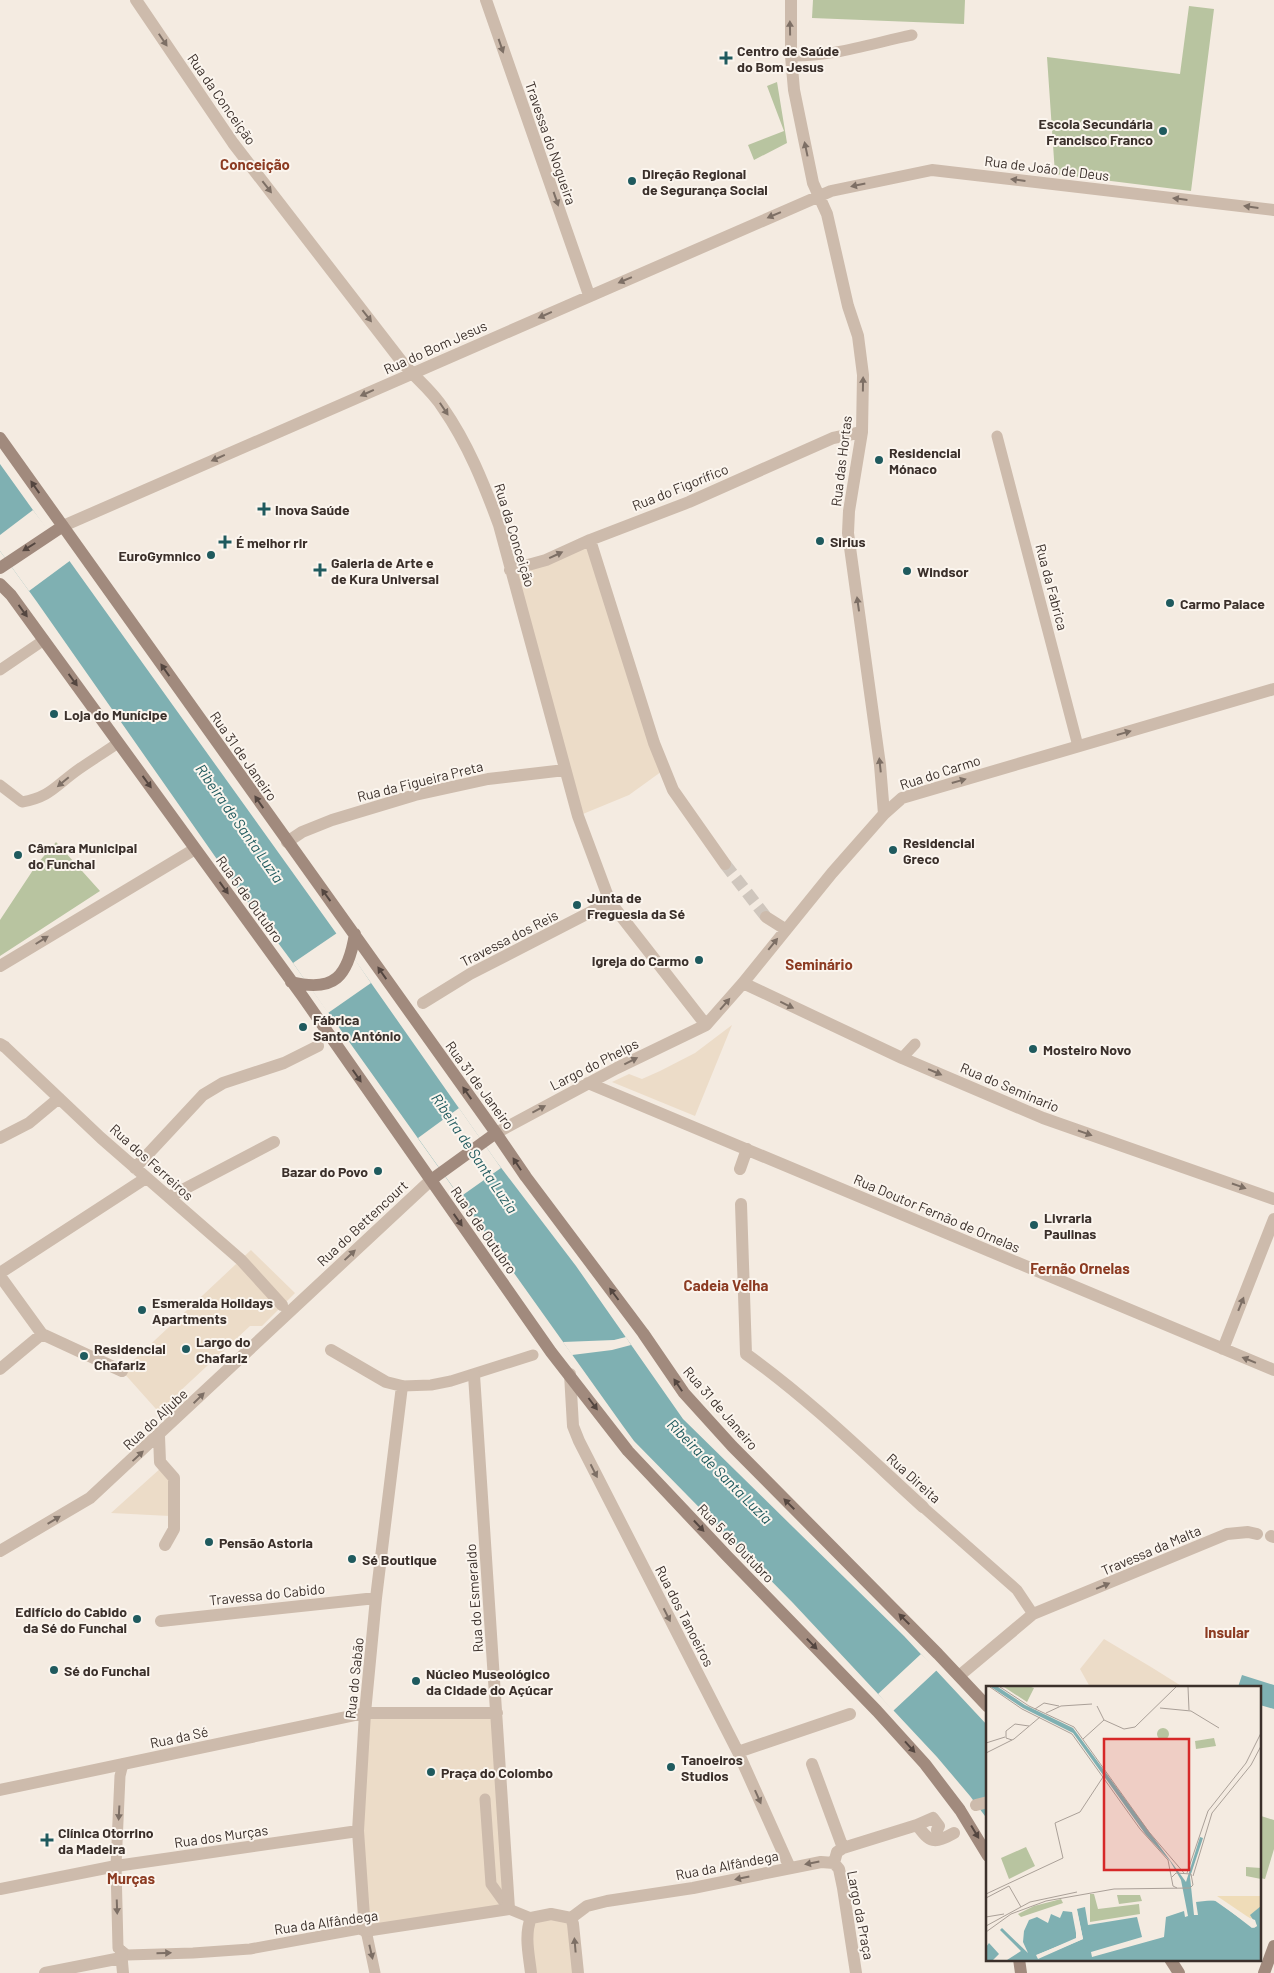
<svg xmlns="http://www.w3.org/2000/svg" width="1274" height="1973" font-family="Barlow,sans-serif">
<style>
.green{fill:#b8c4a0}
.plaza{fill:#ecdcc8}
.water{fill:#7fb0b2}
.pier{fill:#f4ebe1}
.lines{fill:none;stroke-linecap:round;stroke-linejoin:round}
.street-tunnel{stroke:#cfc6bd;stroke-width:12;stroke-dasharray:12 6;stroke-linecap:butt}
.lane{stroke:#cdbbac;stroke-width:11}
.street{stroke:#cdbbac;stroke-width:12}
.secondary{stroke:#a18a7d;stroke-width:12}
.oneway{fill:#7d6f65}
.oneway2{fill:#544640}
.poi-dot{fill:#1f5a5e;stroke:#fbf5ee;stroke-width:2}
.labels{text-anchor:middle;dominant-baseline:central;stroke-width:4;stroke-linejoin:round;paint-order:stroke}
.poi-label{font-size:14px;font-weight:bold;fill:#3b302b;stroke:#fbf5ee;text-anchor:start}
.street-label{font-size:14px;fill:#3b302b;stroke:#fbf5ee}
.neighbourhood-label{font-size:15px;font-weight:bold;fill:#8c3b22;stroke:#fbf5ee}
.water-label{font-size:15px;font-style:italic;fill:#1f5a5e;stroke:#fbf5ee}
.inset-road{fill:none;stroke:#aaa098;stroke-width:1}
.view{fill:#d62828;fill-opacity:0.15;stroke:#d62828;stroke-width:2.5}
.inset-edge{fill:none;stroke:#3b302b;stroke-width:2.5}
</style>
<rect width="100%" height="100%" fill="#f4ebe1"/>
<path class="green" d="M813,0H965L964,24L812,18Z
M1189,6L1214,9L1191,191L1055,174L1047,57L1180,74Z
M777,82L787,143L754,160L748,145L784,131L767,86Z
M56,842L100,891L0,956V920L37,864Z
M1261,1816L1274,1820V1849L1265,1879L1260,1878Z"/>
<path class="plaza" d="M590,540L665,769L629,795L578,816L510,570Z
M732,1025L695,1116L612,1082L629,1074L642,1079L660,1071L695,1053Z
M251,1250L295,1293L262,1326H250L178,1393L177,1405L164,1418L122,1371Z
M162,1467L173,1478L170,1516L111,1513Z
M1104,1639L1151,1667L1183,1687H1090L1080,1669Z
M365,1713H497L509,1909L365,1931L358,1831Z
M531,1918H571L578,1973H531Z"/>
<path class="water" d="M0,464L336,933L496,1161L576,1266L683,1419L904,1636L988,1726V1820L970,1796L937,1757L793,1603L634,1441L623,1426L293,963L235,885L37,602L0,551Z
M1242,1675L1274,1685V1709L1260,1705V1687H1238Z"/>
<path class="pier" d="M33,510L71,560L29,591L0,551V535Z
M337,933L371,983L328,1013L293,963Z
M459,1108L501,1168L460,1197L418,1138Z
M626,1337L631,1345L612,1350L572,1355L563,1342L614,1340Z
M921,1654L937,1670L893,1711L878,1694Z
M1071,1959H1146L1153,1973H1079Z"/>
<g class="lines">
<path class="street-tunnel" d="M725,864L766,917"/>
<path class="lane" d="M791,56C831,57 873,43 912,35
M997,436L1078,746
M0,670L44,640
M0,785L22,802C51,797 56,785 79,769C92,760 105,752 118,743
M902,1058L915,1044
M402,1386L431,1385L451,1381L533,1355
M923,1507L1017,1590L1033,1614
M123,1764L120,1776L116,1866L118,1948L127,1955L193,1953L250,1949L359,1929L365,1931L367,1935L375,1973
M485,1799L491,1884L509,1909L531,1918"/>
<path class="street" d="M136,0L233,143L402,362C415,378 432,390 443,408C468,444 484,484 499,525L578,816L610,902L706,1025
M486,0L589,295
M791,0V56L794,90L813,183L827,214L848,306L858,336L863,375L862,432L849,511L848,533L880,765L884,814
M63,526L831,191L932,170L1274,210
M590,540L654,743L673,790L725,864
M510,570L546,560L590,540L689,502L833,438L862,432
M287,842L302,832L332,820L415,795L488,779L565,770
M766,917L785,929
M0,966L195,849
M743,983L902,1058L1043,1118L1274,1199
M423,1003L470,974L610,902
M0,1044L5,1047L101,1138L241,1260L282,1305
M588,1083L1274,1370
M496,1133L617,1068L706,1025L743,983L832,873L884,814L902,798L1274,689
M0,1138L29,1123L59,1098
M135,1168L203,1095L223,1083L284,1063L318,1046
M740,1169L747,1149
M169,1197L274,1142
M741,1204L746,1354C809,1399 865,1454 923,1507
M0,1273L146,1178
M0,1276L42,1334L122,1371
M1223,1349L1274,1219
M331,1350L386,1382L402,1386L376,1598L365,1713L358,1831L365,1931L509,1909L474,1375
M0,1369L42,1334
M570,1374L573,1426L579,1441L738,1752L790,1868
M159,1436L160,1462L174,1478V1529L165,1545
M1271,1536L1274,1537
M0,1551L90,1498L431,1180
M161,1621L376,1598
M959,1676L1033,1614L1227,1534L1248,1532L1257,1534
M738,1752L850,1714
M812,1764L843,1848
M0,1790L365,1713H497
M976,1805L988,1802
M917,1825L933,1818L939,1826L937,1830
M834,1863L837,1852L843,1848L917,1825C930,1843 934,1844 954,1833
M834,1863L839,1869L843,1888L856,1973
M0,1889L116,1866L358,1831
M571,1918L587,1906L607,1901L693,1888L821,1862L834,1863
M571,1918L573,1924L578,1973
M121,1951L123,1973
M45,1973L121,1958
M531,1973C529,1955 524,1935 531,1918L551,1914L571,1918"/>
<path class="secondary" d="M0,438L496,1133L526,1177L643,1333L684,1393L732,1446L938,1654L988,1707
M0,568L63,526
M0,584L11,595L303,997L551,1352L628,1451L727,1556L877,1711L925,1764L960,1810L988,1856
M291,982C335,993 348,976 355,934
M431,1180L496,1133
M1019,1959L1021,1973
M1170,1959L1179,1973
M1264,1973L1274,1946"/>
</g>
<defs><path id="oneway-solid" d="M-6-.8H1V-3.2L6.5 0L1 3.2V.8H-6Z" transform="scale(1.25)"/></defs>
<g class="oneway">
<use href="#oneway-solid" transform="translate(790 28) rotate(-91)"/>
<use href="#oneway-solid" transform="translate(163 40) rotate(56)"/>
<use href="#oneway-solid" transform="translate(501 46) rotate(71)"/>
<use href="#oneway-solid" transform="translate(806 149) rotate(-102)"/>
<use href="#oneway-solid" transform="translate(1018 180) rotate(-173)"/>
<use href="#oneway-solid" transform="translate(858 185) rotate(168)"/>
<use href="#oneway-solid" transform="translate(267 187) rotate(52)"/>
<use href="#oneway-solid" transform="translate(556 199) rotate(71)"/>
<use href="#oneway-solid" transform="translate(1180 199) rotate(-173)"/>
<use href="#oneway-solid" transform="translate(1251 207) rotate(-172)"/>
<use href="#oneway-solid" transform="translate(774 215) rotate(157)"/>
<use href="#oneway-solid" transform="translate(625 280) rotate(157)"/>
<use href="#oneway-solid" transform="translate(545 315) rotate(156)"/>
<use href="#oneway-solid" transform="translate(367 316) rotate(52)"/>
<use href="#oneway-solid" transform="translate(863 384) rotate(-89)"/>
<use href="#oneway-solid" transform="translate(367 393) rotate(156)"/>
<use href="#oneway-solid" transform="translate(444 409) rotate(56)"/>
<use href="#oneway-solid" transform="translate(218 458) rotate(156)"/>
<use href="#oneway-solid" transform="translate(556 555) rotate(-25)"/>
<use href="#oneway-solid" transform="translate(858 604) rotate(-98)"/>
<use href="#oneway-solid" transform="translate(1124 733) rotate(-16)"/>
<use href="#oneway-solid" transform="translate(880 765) rotate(-96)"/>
<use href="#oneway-solid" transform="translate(959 781) rotate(-16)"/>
<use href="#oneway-solid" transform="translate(63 782) rotate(140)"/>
<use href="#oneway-solid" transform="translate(42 940) rotate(-32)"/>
<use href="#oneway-solid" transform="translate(773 944) rotate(-51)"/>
<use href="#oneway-solid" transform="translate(725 1004) rotate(-49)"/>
<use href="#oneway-solid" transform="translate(787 1005) rotate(26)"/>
<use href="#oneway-solid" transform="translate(631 1061) rotate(-27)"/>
<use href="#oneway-solid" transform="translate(935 1072) rotate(23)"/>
<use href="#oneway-solid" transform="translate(539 1109) rotate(-28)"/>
<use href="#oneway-solid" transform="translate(1085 1133) rotate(19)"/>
<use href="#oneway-solid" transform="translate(1239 1186) rotate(19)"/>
<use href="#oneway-solid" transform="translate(350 1255) rotate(-43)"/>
<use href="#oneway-solid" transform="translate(1241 1304) rotate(-68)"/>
<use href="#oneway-solid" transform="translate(1249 1360) rotate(-158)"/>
<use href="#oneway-solid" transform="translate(199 1398) rotate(-44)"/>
<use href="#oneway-solid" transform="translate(138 1456) rotate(-43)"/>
<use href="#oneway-solid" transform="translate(594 1471) rotate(63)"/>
<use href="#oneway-solid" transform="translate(54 1520) rotate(-31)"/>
<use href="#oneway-solid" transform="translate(1103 1586) rotate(-23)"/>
<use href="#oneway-solid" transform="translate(667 1615) rotate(63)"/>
<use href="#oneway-solid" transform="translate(758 1797) rotate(66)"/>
<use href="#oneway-solid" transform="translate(119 1813) rotate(93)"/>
<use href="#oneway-solid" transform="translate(812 1863) rotate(169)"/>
<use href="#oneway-solid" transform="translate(742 1878) rotate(168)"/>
<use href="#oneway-solid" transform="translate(117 1907) rotate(88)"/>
<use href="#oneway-solid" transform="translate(575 1945) rotate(-95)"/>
<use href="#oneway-solid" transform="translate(371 1952) rotate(77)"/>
<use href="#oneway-solid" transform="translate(164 1953) rotate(-1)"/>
</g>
<g class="oneway2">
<use href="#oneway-solid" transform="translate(35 487) rotate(-125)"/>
<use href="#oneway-solid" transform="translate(29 547) rotate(148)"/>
<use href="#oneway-solid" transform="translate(23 611) rotate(54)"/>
<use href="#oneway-solid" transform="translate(165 670) rotate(-125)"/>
<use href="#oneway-solid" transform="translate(73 680) rotate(54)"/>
<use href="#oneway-solid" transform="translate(147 782) rotate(54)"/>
<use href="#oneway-solid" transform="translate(259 802) rotate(-125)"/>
<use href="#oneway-solid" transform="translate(224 888) rotate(54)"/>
<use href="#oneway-solid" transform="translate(326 895) rotate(-126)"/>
<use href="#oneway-solid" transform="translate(382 973) rotate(-125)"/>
<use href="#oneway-solid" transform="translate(357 1076) rotate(55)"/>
<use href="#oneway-solid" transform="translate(467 1093) rotate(-125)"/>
<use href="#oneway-solid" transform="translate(517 1164) rotate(-123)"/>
<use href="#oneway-solid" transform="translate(458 1220) rotate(55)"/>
<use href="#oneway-solid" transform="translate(614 1294) rotate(-127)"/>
<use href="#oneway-solid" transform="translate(678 1385) rotate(-124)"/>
<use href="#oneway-solid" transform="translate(593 1404) rotate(53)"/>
<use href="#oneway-solid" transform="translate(789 1504) rotate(-135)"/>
<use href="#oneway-solid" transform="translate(699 1526) rotate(47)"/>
<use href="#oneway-solid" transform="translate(904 1619) rotate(-135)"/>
<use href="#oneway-solid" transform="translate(812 1644) rotate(46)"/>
<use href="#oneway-solid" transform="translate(910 1747) rotate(48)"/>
<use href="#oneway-solid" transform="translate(975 1832) rotate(59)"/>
</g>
<g class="poi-dot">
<path d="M723.5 50.5h5v5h5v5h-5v5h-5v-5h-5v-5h5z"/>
<circle cx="1163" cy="131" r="5"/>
<circle cx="632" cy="181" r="5"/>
<circle cx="879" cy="460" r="5"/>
<path d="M261.5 501.5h5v5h5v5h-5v5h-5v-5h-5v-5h5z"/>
<circle cx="820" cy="541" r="5"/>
<path d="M222.5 534.5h5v5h5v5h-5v5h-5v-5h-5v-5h5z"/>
<circle cx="211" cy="555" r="5"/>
<path d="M317.5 562.5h5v5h5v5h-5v5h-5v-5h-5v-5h5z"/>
<circle cx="907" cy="571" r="5"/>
<circle cx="1170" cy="603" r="5"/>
<circle cx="54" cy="714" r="5"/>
<circle cx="893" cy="850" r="5"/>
<circle cx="18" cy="855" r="5"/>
<circle cx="577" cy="905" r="5"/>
<circle cx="699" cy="960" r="5"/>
<circle cx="303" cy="1027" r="5"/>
<circle cx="1033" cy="1049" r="5"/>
<circle cx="378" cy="1171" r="5"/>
<circle cx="1034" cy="1225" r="5"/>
<circle cx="142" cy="1310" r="5"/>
<circle cx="186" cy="1349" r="5"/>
<circle cx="84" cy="1356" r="5"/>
<circle cx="209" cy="1542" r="5"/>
<circle cx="352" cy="1559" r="5"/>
<circle cx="137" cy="1619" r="5"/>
<circle cx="54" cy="1670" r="5"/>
<circle cx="416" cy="1681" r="5"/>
<circle cx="671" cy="1767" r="5"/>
<circle cx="431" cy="1772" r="5"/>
<path d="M44.5 1832.5h5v5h5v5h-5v5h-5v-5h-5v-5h5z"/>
</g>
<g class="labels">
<g class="poi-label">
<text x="737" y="50">Centro de Saúde<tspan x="737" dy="16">do Bom Jesus</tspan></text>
<text x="1153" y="123" text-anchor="end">Escola Secundária<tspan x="1153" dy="16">Francisco Franco</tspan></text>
<text x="642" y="173">Direção Regional<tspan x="642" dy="16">de Segurança Social</tspan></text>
<text x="889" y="452">Residencial<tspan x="889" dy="16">Mónaco</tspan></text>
<text x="275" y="509">Inova Saúde</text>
<text x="830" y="541">Sirius</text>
<text x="236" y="542">É melhor rir</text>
<text x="201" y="555" text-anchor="end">EuroGymnico</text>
<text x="331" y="562">Galeria de Arte e<tspan x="331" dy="16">de Kura Universal</tspan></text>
<text x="917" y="571">Windsor</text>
<text x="1180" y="603">Carmo Palace</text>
<text x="64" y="714">Loja do Munícipe</text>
<text x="903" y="842">Residencial<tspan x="903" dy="16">Greco</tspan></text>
<text x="28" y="847">Câmara Municipal<tspan x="28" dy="16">do Funchal</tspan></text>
<text x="587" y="897">Junta de<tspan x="587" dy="16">Freguesia da Sé</tspan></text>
<text x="689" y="960" text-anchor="end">Igreja do Carmo</text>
<text x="313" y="1019">Fábrica<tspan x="313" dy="16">Santo António</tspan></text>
<text x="1043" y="1049">Mosteiro Novo</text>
<text x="368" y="1171" text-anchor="end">Bazar do Povo</text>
<text x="1044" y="1217">Livraria<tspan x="1044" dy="16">Paulinas</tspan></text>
<text x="152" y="1302">Esmeralda Holidays<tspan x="152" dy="16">Apartments</tspan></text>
<text x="196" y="1341">Largo do<tspan x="196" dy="16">Chafariz</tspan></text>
<text x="94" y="1348">Residencial<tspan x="94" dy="16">Chafariz</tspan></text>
<text x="219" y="1542">Pensão Astoria</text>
<text x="362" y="1559">Sé Boutique</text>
<text x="127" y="1611" text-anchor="end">Edifício do Cabido<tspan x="127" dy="16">da Sé do Funchal</tspan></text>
<text x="64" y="1670">Sé do Funchal</text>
<text x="426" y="1673">Núcleo Museológico<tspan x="426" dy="16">da Cidade do Açúcar</tspan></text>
<text x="681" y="1759">Tanoeiros<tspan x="681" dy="16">Studios</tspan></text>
<text x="441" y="1772">Praça do Colombo</text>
<text x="58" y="1832">Clínica Otorrino<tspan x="58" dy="16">da Madeira</tspan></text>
</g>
<g class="street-label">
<text transform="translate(222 99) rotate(55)">Rua da Conceição</text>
<text transform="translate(551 143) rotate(71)">Travessa do Nogueira</text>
<text transform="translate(1047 168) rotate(7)">Rua de João de Deus</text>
<text transform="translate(435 347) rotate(-24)">Rua do Bom Jesus</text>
<text transform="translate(841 461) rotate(-83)">Rua das Hortas</text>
<text transform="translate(680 487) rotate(-22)">Rua do Figorífico</text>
<text transform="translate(515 535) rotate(73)">Rua da Conceição</text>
<text transform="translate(1052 587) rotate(75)">Rua da Fabrica</text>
<text transform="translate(244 756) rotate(55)">Rua 31 de Janeiro</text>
<text transform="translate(940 772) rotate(-18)">Rua do Carmo</text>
<text transform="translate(420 781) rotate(-14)">Rua da Figueira Preta</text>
<text transform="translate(250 899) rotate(54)">Rua 5 de Outubro</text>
<text transform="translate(509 938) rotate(-27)">Travessa dos Reis</text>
<text transform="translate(594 1064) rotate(-27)">Largo do Phelps</text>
<text transform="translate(480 1085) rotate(54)">Rua 31 de Janeiro</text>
<text transform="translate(1010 1087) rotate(23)">Rua do Seminario</text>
<text transform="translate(152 1162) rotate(42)">Rua dos Ferreiros</text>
<text transform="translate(937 1213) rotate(23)">Rua Doutor Fernão de Ornelas</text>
<text transform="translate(362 1223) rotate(-43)">Rua do Bettencourt</text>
<text transform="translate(484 1230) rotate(55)">Rua 5 de Outubro</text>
<text transform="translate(721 1408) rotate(49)">Rua 31 de Janeiro</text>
<text transform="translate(155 1419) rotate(-43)">Rua do Aljube</text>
<text transform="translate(914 1478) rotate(42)">Rua Direita</text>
<text transform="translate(736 1543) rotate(46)">Rua 5 de Outubro</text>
<text transform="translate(1151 1550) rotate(-23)">Travessa da Malta</text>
<text transform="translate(267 1594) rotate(-6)">Travessa do Cabido</text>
<text transform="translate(474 1598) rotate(-94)">Rua do Esmeraldo</text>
<text transform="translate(685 1616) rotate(63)">Rua dos Tanoeiros</text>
<text transform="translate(354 1678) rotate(-84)">Rua do Sabão</text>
<text transform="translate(179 1737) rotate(-12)">Rua da Sé</text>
<text transform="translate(221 1836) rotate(-8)">Rua dos Murças</text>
<text transform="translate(727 1865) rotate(-11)">Rua da Alfândega</text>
<text transform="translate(861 1915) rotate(79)">Largo da Praça</text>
<text transform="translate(326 1922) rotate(-8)">Rua da Alfândega</text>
</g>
<g class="neighbourhood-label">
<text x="255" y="164">Conceição</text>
<text x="819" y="964">Seminário</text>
<text x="1080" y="1268">Fernão Ornelas</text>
<text x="726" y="1285">Cadeia Velha</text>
<text x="1227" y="1632">Insular</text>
<text x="131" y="1878">Murças</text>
</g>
<g class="water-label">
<text transform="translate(240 823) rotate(55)">Ribeira de Santa Luzia</text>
<text transform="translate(475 1153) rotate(56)">Ribeira de Santa Luzia</text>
<text transform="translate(720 1471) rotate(45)">Ribeira de Santa Luzia</text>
</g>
</g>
<g transform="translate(986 1686)">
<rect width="275" height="275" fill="#f4ebe1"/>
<path d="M18,1H45L48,2L41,16ZM171 48a6 6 0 1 1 12 0a6 6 0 1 1-12 0ZM228,52L230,60L210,63L209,55ZM40,161L49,180L23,193L15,172ZM260,181L275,182V193L260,190ZM104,208H108L112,223L153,218L154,228L104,236ZM131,209H154L156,215L133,218ZM75,213L77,217L35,231L32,228L48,220Z" fill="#b8c4a0"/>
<path d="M231,210H275V220L265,233Z" fill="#efdcb8"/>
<path d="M5,1H12L39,19L87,42L200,196L214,151L217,152L204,191L208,229H212L210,216L228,214L268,242L271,240L264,229L275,220V274H21L35,265L14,244L16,242L42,267L37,256L38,245L43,234L51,231L62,237L65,228L74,232L77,225L86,226L90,247V252L51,269L52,272L97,253L91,223L99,221L102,239L151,231L156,251L105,266L106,271L178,251L180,231L198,225L199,231L202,230L195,194L184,175L160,149L87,47L37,22ZM3,257L13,268L7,274H0V261Z" fill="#7fb0b2"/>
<path d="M229,212L267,239L269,238L261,231L269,234L271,240L266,242L231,215L209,213ZM90,220L97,253L52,273L50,269L95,251Z" fill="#f4ebe1"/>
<path class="inset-road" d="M4,1L36,23L86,48L154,143L182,174L187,200L191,202M14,1L43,20L88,41L163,146L198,187M202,1L203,24M111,20L118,34M174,22L205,25L233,42M49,23L58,17L73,20M60,27L75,20L106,18M118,34L138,43L149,41L190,1M97,53L118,34M26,54L20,52V45L29,38L43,40M0,57L19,51M0,67L28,53L54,31M201,187L222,125L260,77L275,47M207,190L226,127L265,79L275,60M0,208L77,172L69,137L94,126L117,91M0,212L23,200L35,221M0,231L18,228M0,240L44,216L91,206M0,246L25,228L60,215L128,203L204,202L207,199L205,188L190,187L186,191"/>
<path class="view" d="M118,53H203V184H118Z"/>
<rect width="275" height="275" class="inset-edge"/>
</g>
</svg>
